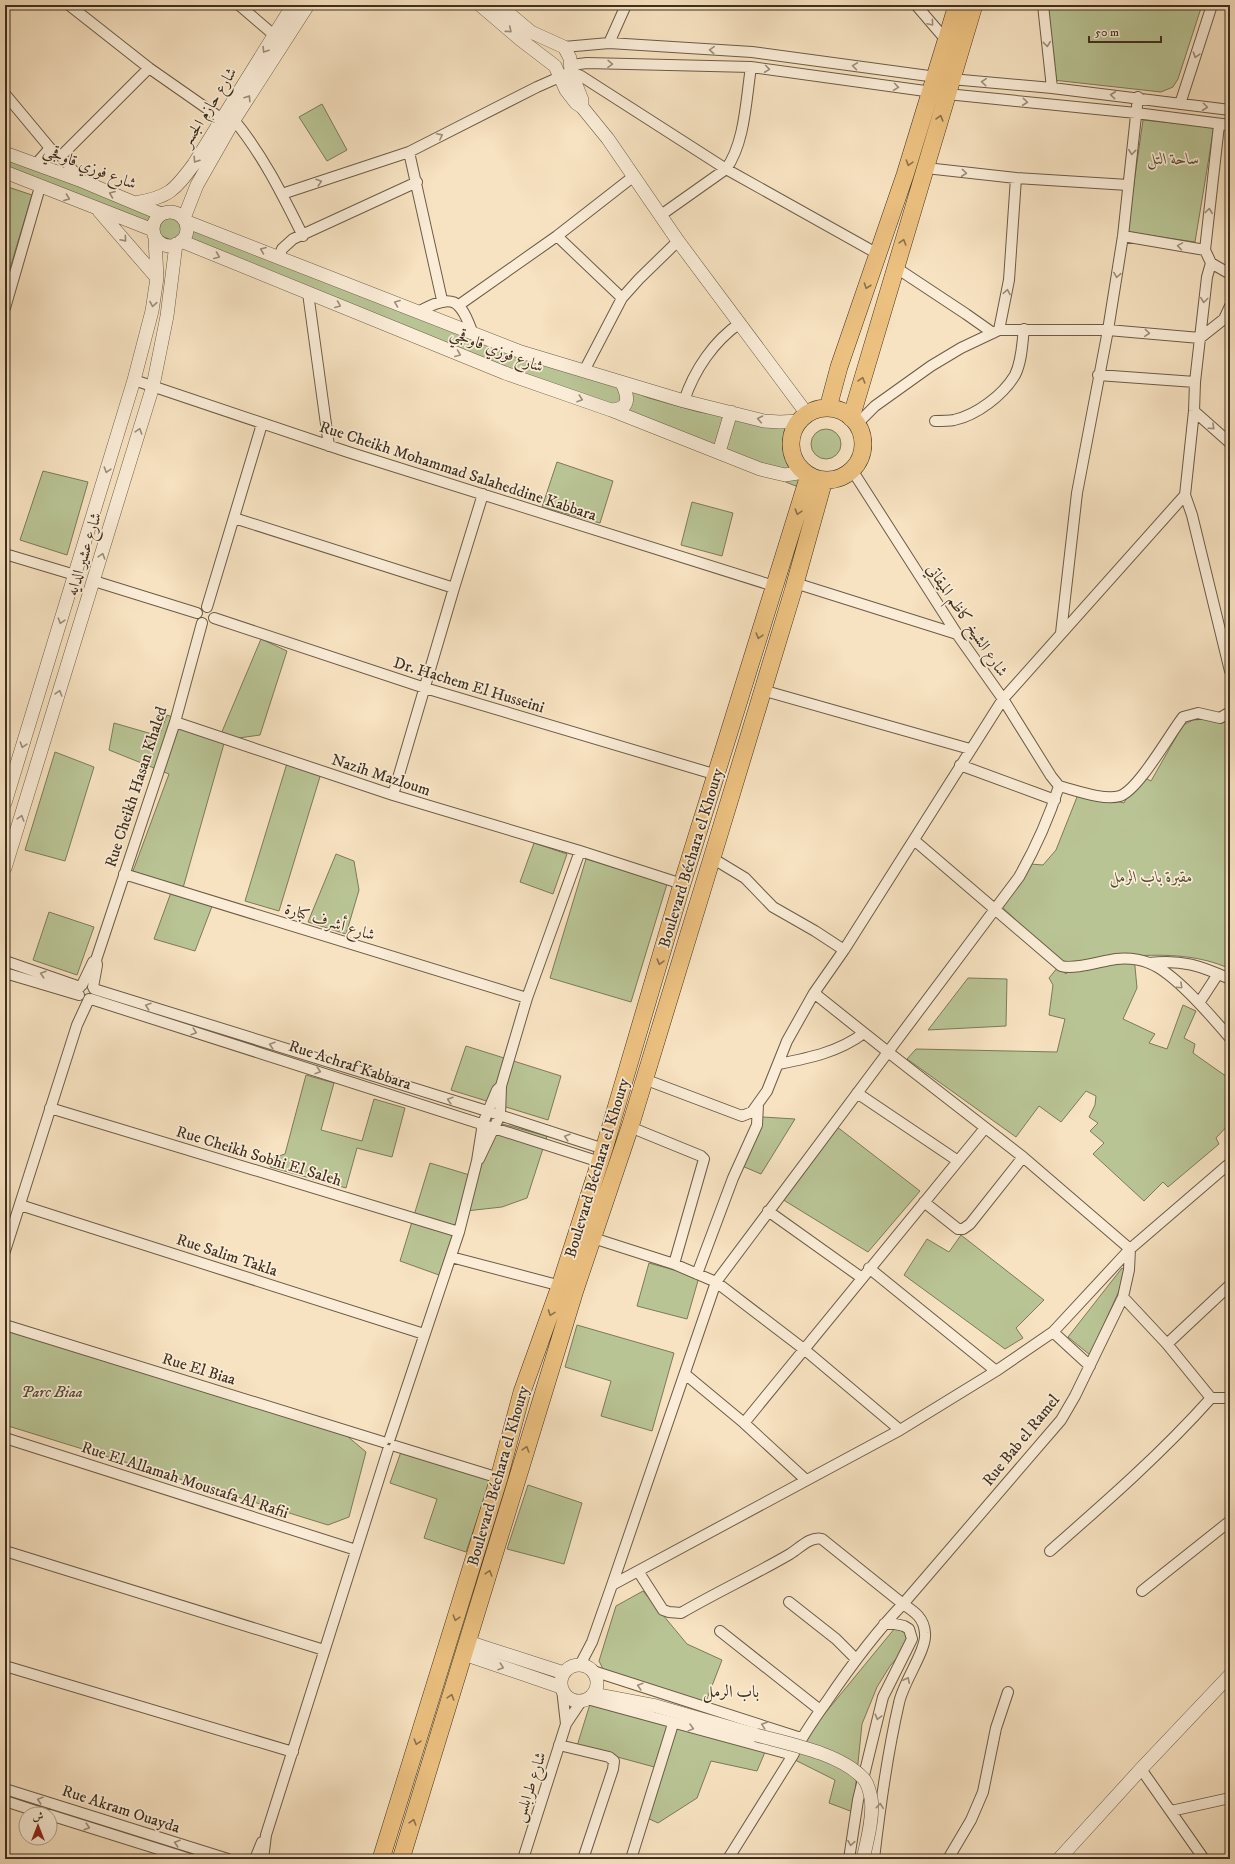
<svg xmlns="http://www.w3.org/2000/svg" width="1235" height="1864" font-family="'IM FELL DW Pica',Amiri,serif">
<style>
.green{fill:#b9c495;stroke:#7c7a5a}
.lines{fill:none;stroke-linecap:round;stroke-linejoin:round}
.minor-casing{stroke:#6c5c47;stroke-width:12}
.tertiary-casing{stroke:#6c5c47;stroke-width:14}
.trunk-casing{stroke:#3e2f1e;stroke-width:18}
.minor{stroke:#faecd7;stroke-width:10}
.tertiary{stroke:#faecd7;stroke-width:13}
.trunk{stroke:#ecc180;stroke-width:17}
.tertiary-bridge-casing{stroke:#6c5c47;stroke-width:14;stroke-linecap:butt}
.tertiary-bridge{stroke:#faecd7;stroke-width:13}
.oneway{stroke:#9c8e7a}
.oneway2{stroke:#8c714a}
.labels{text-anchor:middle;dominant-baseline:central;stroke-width:3.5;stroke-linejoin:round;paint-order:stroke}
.street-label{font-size:16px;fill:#3e2f1e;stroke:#faecd7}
.park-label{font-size:16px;font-style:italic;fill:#574d36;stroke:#faecd7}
.neighbourhood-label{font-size:17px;fill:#3e2f1e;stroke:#faecd7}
</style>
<rect width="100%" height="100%" fill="#f7e2c1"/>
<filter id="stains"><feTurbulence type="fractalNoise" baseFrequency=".005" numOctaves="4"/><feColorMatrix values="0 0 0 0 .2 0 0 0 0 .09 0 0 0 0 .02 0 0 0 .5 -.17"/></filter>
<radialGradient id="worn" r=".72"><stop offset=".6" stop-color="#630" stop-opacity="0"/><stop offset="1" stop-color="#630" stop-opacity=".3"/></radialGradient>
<path class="green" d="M1045,5H1202L1178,79L1173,87L1161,92L1053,80Z
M322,104L347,150L327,161L299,117Z
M1143,120L1214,127L1195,242L1127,232Z
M5,147L422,307L649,398L699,412L793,426C794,452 801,469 811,492L47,191L5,179Z
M5,186L32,195L5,285Z
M811 444a15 15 0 1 1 30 0a15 15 0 1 1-30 0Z
M557,462L613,481L600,523L542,507Z
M43,471L88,482L67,555L20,540Z
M692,502L733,513L722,556L681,545Z
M261,639L287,651L260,735L225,740L183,888L214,901L195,951L154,939L173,887L133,871L169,774L109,750L114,723L159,736L167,715L221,734Z
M1230,711V969C1201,955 1165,954 1134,956L1137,988L1123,1019L1155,1034L1149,1043L1167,1049L1183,1005L1196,1011L1184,1038L1195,1044L1193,1053L1230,1079V1123L1216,1138L1219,1144L1168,1187L1163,1182L1144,1201L1093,1154L1104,1143L1090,1131L1098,1123L1089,1117L1095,1105L1096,1096L1086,1091L1061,1122L1039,1106L1016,1137L907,1059L916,1049L1057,1052L1065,1019L1049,1015L1053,985L1049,978L1058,967L1066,974L1069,970L1001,906L1030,864L1043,865L1056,850L1079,792L1124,803L1139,775L1151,781L1183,725L1193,720L1206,719Z
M55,752L94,767L65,861L25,850Z
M288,760L322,770L279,911L245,901Z
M534,843L567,854L553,894L520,882Z
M336,854L354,861L359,890L346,934L308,922Z
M586,859L667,884L631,1002L550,978Z
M49,912L94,927L77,975L33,960Z
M968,978L1007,979L1006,1026L928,1030Z
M466,1046L561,1076L548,1120L451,1090Z
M306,1075L334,1083L321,1130L362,1141L374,1099L405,1108L392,1157L357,1148L346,1188L270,1167L273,1158L285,1154Z
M763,1117L795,1119L761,1174L742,1166Z
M491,1121L547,1136L527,1198L502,1207L466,1211L439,1275L400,1261L430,1163L473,1176Z
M832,1123L920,1191L868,1252L777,1196Z
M961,1235L1044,1300L1016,1328L1023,1338L1005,1349L904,1275L927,1239L949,1252Z
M649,1263L699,1277L687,1319L637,1306Z
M1122,1268L1128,1271L1090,1355L1068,1337Z
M577,1325L674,1353L652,1431L601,1416L611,1381L565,1367Z
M5,1329L347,1436L366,1452L349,1517L328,1525L5,1425Z
M403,1446L492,1476L466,1552L424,1538L437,1499L390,1483Z
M528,1485L582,1503L564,1564L507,1549Z
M643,1591L687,1644L722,1660L705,1704L604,1671L599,1661L616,1606Z
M895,1628H899L908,1634L907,1646L890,1666L877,1687L862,1724L853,1812L829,1803L835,1780L789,1757Z
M590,1704L765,1752L757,1771L711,1761L697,1798L658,1823L643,1816L658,1768L577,1746Z"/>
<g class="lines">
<g class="minor-casing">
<path id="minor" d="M69,5L149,68L222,119
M239,5L274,35
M916,5L946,40
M1043,5L1052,88
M609,43L626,5
M564,47L609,43L752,52L951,79L1052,88L1230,110
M571,65L587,63L751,67L947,94L1136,113L1230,125
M5,94L50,148L61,156L82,181
M1180,104L1212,5
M234,120C263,155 283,196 303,236
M409,152L442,300
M61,156L149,68
M36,164L50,148
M926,168L1016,178L1128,185
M282,194L409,152L537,87L571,72L581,76L726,169L878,254
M661,215L726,169C745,143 746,99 751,67
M557,236L622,298
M1123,236L1205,250L1211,263L1230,274
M1205,250L1219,125
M279,257L282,249L293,239L417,182
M895,267L966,314L993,333
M308,293L329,446
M459,305L557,236L634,176
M5,308L40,187
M418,312C453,293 460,298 473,334
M999,330L1009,280L1016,178
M584,371L622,298L639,279L678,241
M1098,375L1195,382
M134,380L348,452L774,586
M684,401C694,370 714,341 740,323
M1194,411L1230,443
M935,421C941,421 948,421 954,420C977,415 1003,395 1015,375C1022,361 1022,344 1024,329
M857,424L875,406L931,366L961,348L999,330H1108L1200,338L1224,319L1230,306
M852,470L957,634L1003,699L1051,776L1059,786
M1185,495L1192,515L1230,671
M234,518L454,588L393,795
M5,554L75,575
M94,581L197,613
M795,583L957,634
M454,588L483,494
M207,607L262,424
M214,618L425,688L717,775
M1061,633L1077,493L1108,330L1123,236L1138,97
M762,690L970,749
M175,722L393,795L580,851L682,884
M960,765L1055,800
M1059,786C1075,790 1104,801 1120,796C1139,789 1169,735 1183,717L1198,713L1220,718L1230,712
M914,840L1061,966C1075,970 1101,961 1116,959C1127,958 1139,959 1149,963C1174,972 1212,1017 1230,1038
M712,858L745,878L773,907L815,931L844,950
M124,874L527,998
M5,961L80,987
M1149,963C1182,959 1201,966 1230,979
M5,973L79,995
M82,985L93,962L96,960
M93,987L97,965L96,960L175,722L202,623
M94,989L487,1111L604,1149
M91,999L600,1162
M1199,1003L1218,974
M779,1064C809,1058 839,1052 864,1033
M644,1079L742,1116L752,1112L767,1091L787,1041L814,993L844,950L1003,699L1185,495L1194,411L1195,382L1200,338L1207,277L1211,263
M857,1093L958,1161
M50,1108L459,1232
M630,1127L701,1156L704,1159L674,1264
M479,1159L500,1115L501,1086L527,998L580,851
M924,1202L958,1229H963L970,1224L1023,1157
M20,1205L424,1334
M768,1211L862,1278
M593,1238L674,1264L716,1282L805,1350L900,1430
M5,1251L77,1025L89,999
M451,1257L565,1287
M869,1268L996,1371
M697,1274L733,1178L757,1125L758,1104
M1123,1297L1167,1344L1230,1285
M5,1325L383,1442
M1053,1332L1090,1366
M1167,1344L1211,1398H1230
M685,1374L744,1423L806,1480
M744,1423L985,1128
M5,1438L356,1550
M390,1438L459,1232L477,1161L483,1123L497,1090L501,1086
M395,1446L499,1478
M5,1551L324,1650
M1050,1551C1106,1502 1162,1453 1211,1398
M638,1571L663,1610L669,1612L681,1613C717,1592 754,1575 790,1554C800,1548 810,1536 822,1539L903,1604C915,1612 924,1618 925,1633C927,1650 903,1682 899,1703C887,1755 880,1807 874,1859
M612,1585L900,1430L996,1371L1053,1332L1130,1249L1023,1157L888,1052L1019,877C1036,847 1049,818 1059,786
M1142,1591L1230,1521
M789,1602L836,1639L856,1659
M720,1631L820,1710
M580,1665L592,1642L612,1585L716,1282L888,1052L814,993
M5,1666L293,1752
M593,1671L801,1738
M562,1689L566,1724
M587,1699L793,1755
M559,1745L609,1757L614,1761L613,1769L583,1859
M1141,1769L1204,1859
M5,1789L228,1859
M5,1801L45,1814
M1171,1811L1230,1798
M50,1815L190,1859
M255,1859L262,1842
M263,1859L266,1835L388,1450
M523,1859L566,1724L582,1700
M631,1859L673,1724
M728,1859L793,1755C802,1736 814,1719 827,1701C850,1667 874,1634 903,1604L1061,1420L1075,1396L1123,1297L1129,1270L1130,1249L1230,1163
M849,1859L858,1800L883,1697L912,1639L909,1629L904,1626L895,1624H884
M948,1859L971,1820L983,1792L996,1728L1008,1692"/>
</g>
<g class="tertiary-casing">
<path id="tertiary" d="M480,5L521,40L555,66L566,90L576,103L582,107L608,139L678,241L807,414
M499,5L531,32L564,47L570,58L571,72L582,100V107
M5,153L82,181L161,214
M5,172L153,230
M135,203C169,197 174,191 194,164L293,5
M99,211L157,278
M153 229a17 17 0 1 1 34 0a17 17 0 1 1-34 0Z
M184,218L197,185L234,120L308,5
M185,221L521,352L684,401L764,421L780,422L799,421
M181,241L505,373L611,410L760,469L785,475L804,472
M611,410C630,409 629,398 622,383
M719,452L731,412
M5,803L134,380L152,311L157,278L155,238
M5,868L153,386L167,316L176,244
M468,1642L564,1673
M464,1654L561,1687
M561 1683a18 18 0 1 1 36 0a18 18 0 1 1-36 0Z
M593,1694L656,1706L756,1735
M1059,1859L1141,1769L1230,1675"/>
</g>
<g class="trunk-casing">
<path id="trunk" d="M828,408L839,367L905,175L957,5
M791 444a36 36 0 1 1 72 0a36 36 0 1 1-72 0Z
M851,418L974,5
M381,1859L499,1478L522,1392L560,1286L604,1149L682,884L809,475
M401,1859L575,1290L630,1127L712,858L793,591L824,480"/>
</g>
<use href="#minor" class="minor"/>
<use href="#tertiary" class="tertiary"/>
<use href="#trunk" class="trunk"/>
<g class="tertiary-bridge-casing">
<path id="tertiary-bridge" d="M756,1735C789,1744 839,1753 863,1778C867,1782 870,1793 871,1798C874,1815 867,1842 863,1859"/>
</g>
<use href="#tertiary-bridge" class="tertiary-bridge"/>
</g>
<defs><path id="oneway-chevron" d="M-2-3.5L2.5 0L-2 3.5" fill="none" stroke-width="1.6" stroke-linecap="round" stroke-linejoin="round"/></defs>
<g class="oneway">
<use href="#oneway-chevron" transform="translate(931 23) rotate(50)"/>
<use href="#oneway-chevron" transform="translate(509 30) rotate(40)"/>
<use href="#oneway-chevron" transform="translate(1047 44) rotate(84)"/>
<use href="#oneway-chevron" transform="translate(265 50) rotate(122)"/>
<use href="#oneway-chevron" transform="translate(712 50) rotate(-176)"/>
<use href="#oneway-chevron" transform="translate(1196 55) rotate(108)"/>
<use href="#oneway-chevron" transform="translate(610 64) rotate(1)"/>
<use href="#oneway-chevron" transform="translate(855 66) rotate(-172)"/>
<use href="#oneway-chevron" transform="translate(767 69) rotate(8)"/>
<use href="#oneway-chevron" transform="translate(984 82) rotate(-175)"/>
<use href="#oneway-chevron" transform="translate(896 87) rotate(8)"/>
<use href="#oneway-chevron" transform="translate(1113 95) rotate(-174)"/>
<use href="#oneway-chevron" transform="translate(248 98) rotate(-57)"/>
<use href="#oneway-chevron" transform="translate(1025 102) rotate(6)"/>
<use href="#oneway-chevron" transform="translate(1205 107) rotate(7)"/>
<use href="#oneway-chevron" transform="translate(440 136) rotate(-27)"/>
<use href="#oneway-chevron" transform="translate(1132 152) rotate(96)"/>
<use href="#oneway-chevron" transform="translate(196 160) rotate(123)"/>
<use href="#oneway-chevron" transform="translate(964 173) rotate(6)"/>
<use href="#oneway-chevron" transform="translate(319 182) rotate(-18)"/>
<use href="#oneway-chevron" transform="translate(112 194) rotate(-158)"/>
<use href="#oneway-chevron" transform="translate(67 198) rotate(21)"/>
<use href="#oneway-chevron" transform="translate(1209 211) rotate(-83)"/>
<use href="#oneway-chevron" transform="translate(124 239) rotate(49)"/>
<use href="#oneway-chevron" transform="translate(1180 246) rotate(-171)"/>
<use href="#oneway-chevron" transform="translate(263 250) rotate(-158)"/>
<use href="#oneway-chevron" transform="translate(217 256) rotate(22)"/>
<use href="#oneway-chevron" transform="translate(1117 275) rotate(99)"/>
<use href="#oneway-chevron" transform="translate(1007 292) rotate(-79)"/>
<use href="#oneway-chevron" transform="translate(1204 300) rotate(97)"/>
<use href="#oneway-chevron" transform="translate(397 303) rotate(-159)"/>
<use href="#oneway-chevron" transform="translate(153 304) rotate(99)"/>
<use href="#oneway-chevron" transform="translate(338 305) rotate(22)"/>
<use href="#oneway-chevron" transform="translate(1147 333) rotate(5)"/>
<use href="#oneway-chevron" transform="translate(458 354) rotate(22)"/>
<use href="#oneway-chevron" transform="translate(580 399) rotate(19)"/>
<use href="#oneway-chevron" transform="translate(760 419) rotate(-168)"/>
<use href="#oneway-chevron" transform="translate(1212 427) rotate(42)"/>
<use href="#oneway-chevron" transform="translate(139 431) rotate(-73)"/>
<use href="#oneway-chevron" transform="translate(107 470) rotate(107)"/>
<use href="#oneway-chevron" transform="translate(102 556) rotate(-73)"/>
<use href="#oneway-chevron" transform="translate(61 621) rotate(107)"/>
<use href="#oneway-chevron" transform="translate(59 693) rotate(-73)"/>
<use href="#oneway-chevron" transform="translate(23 745) rotate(107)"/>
<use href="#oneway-chevron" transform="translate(21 818) rotate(-73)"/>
<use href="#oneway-chevron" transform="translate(43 974) rotate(-162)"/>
<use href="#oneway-chevron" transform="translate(1180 986) rotate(43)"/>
<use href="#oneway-chevron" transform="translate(148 1006) rotate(-162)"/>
<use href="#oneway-chevron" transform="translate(194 1032) rotate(18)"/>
<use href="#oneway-chevron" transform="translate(272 1045) rotate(-163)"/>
<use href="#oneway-chevron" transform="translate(318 1071) rotate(18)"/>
<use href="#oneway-chevron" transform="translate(450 1100) rotate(-163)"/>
<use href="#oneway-chevron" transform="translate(567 1137) rotate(-162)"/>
<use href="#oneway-chevron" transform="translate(501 1667) rotate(19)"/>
<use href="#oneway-chevron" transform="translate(907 1680) rotate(-65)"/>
<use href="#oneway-chevron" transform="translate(640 1686) rotate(-163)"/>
<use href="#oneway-chevron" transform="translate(878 1717) rotate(105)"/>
<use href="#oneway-chevron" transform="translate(764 1725) rotate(-161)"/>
<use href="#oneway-chevron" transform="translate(691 1728) rotate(15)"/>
<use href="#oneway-chevron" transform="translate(40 1800) rotate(-162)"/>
<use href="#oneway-chevron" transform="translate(880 1806) rotate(-84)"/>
<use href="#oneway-chevron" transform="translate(87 1827) rotate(17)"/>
<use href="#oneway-chevron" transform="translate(177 1843) rotate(-162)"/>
<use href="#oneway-chevron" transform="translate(851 1843) rotate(99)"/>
</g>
<g class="oneway2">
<use href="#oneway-chevron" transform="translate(940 118) rotate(-74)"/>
<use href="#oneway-chevron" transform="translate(909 163) rotate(108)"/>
<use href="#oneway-chevron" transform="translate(903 242) rotate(-73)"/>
<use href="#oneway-chevron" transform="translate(867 286) rotate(109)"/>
<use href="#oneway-chevron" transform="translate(862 380) rotate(-74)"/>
<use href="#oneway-chevron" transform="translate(798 512) rotate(107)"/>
<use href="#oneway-chevron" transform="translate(759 636) rotate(107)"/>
<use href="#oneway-chevron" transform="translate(660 962) rotate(106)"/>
<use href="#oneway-chevron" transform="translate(551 1313) rotate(110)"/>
<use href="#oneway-chevron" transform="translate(526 1449) rotate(-73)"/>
<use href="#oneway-chevron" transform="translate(489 1573) rotate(-73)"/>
<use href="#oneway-chevron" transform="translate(456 1618) rotate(107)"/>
<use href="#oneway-chevron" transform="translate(451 1697) rotate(-73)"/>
<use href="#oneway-chevron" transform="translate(417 1742) rotate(107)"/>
<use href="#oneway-chevron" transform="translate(413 1822) rotate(-73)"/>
</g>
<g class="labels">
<g class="street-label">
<text transform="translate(209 107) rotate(-58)">شارع حازم الجسر</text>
<text transform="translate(90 167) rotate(21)">شارع فوزي قاوقجي</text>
<text transform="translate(497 350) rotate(21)">شارع فوزي قاوقجي</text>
<text transform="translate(458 471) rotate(18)">Rue Cheikh Mohammad Salaheddine Kabbara</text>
<text transform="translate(84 554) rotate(-73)">شارع عشير الدايه</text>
<text transform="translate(967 620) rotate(56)">شارع الشيخ كاظم الميقاتي</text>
<text transform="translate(469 685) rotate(17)">Dr. Hachem El Husseini</text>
<text transform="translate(381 775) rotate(18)">Nazih Mazloum</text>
<text transform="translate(136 787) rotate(-72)">Rue Cheikh Hasan Khaled</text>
<text transform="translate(691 858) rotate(-73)">Boulevard Béchara el Khoury</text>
<text transform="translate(330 922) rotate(17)">شارع أشرف كبارة</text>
<text transform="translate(350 1065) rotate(18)">Rue Achraf Kabbara</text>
<text transform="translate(259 1156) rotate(17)">Rue Cheikh Sobhi El Saleh</text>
<text transform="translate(597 1168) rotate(-73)">Boulevard Béchara el Khoury</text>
<text transform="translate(227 1255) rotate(18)">Rue Salim Takla</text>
<text transform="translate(199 1369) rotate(17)">Rue El Biaa</text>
<text transform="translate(1021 1440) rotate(-51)">Rue Bab el Ramel</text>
<text transform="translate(498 1476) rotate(-74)">Boulevard Béchara el Khoury</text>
<text transform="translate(185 1480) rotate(18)">Rue El Allamah Moustafa Al Rafii</text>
<text transform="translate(530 1787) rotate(-72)">شارع طرابلس</text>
<text transform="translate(121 1809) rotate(18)">Rue Akram Ouayda</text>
</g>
<g class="park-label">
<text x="1173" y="159">ساحة التل</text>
<text x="1151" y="877">مقبرة باب الرمل</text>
<text x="52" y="1392">Parc Biaa</text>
</g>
<g class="neighbourhood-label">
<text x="731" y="1692">باب الرمل</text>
</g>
</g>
<rect width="1235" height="1864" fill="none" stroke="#f7e2c1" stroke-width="20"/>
<rect x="6" y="6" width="1223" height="1852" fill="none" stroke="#3e2f1e" stroke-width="2"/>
<rect x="10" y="10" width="1215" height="1844" fill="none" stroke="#3e2f1e"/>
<g transform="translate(38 1826)"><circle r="19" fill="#faecd7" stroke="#afa08d"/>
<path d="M0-3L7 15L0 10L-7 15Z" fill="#8f2418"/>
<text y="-6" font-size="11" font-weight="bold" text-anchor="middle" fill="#3e2f1e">ش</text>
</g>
<path d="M1089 36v6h72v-6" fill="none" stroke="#3e2f1e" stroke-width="2"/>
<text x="1095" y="36" font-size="12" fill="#3e2f1e" stroke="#faecd7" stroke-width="3" paint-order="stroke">50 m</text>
<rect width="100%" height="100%" filter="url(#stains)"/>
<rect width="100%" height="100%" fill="url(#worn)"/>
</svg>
